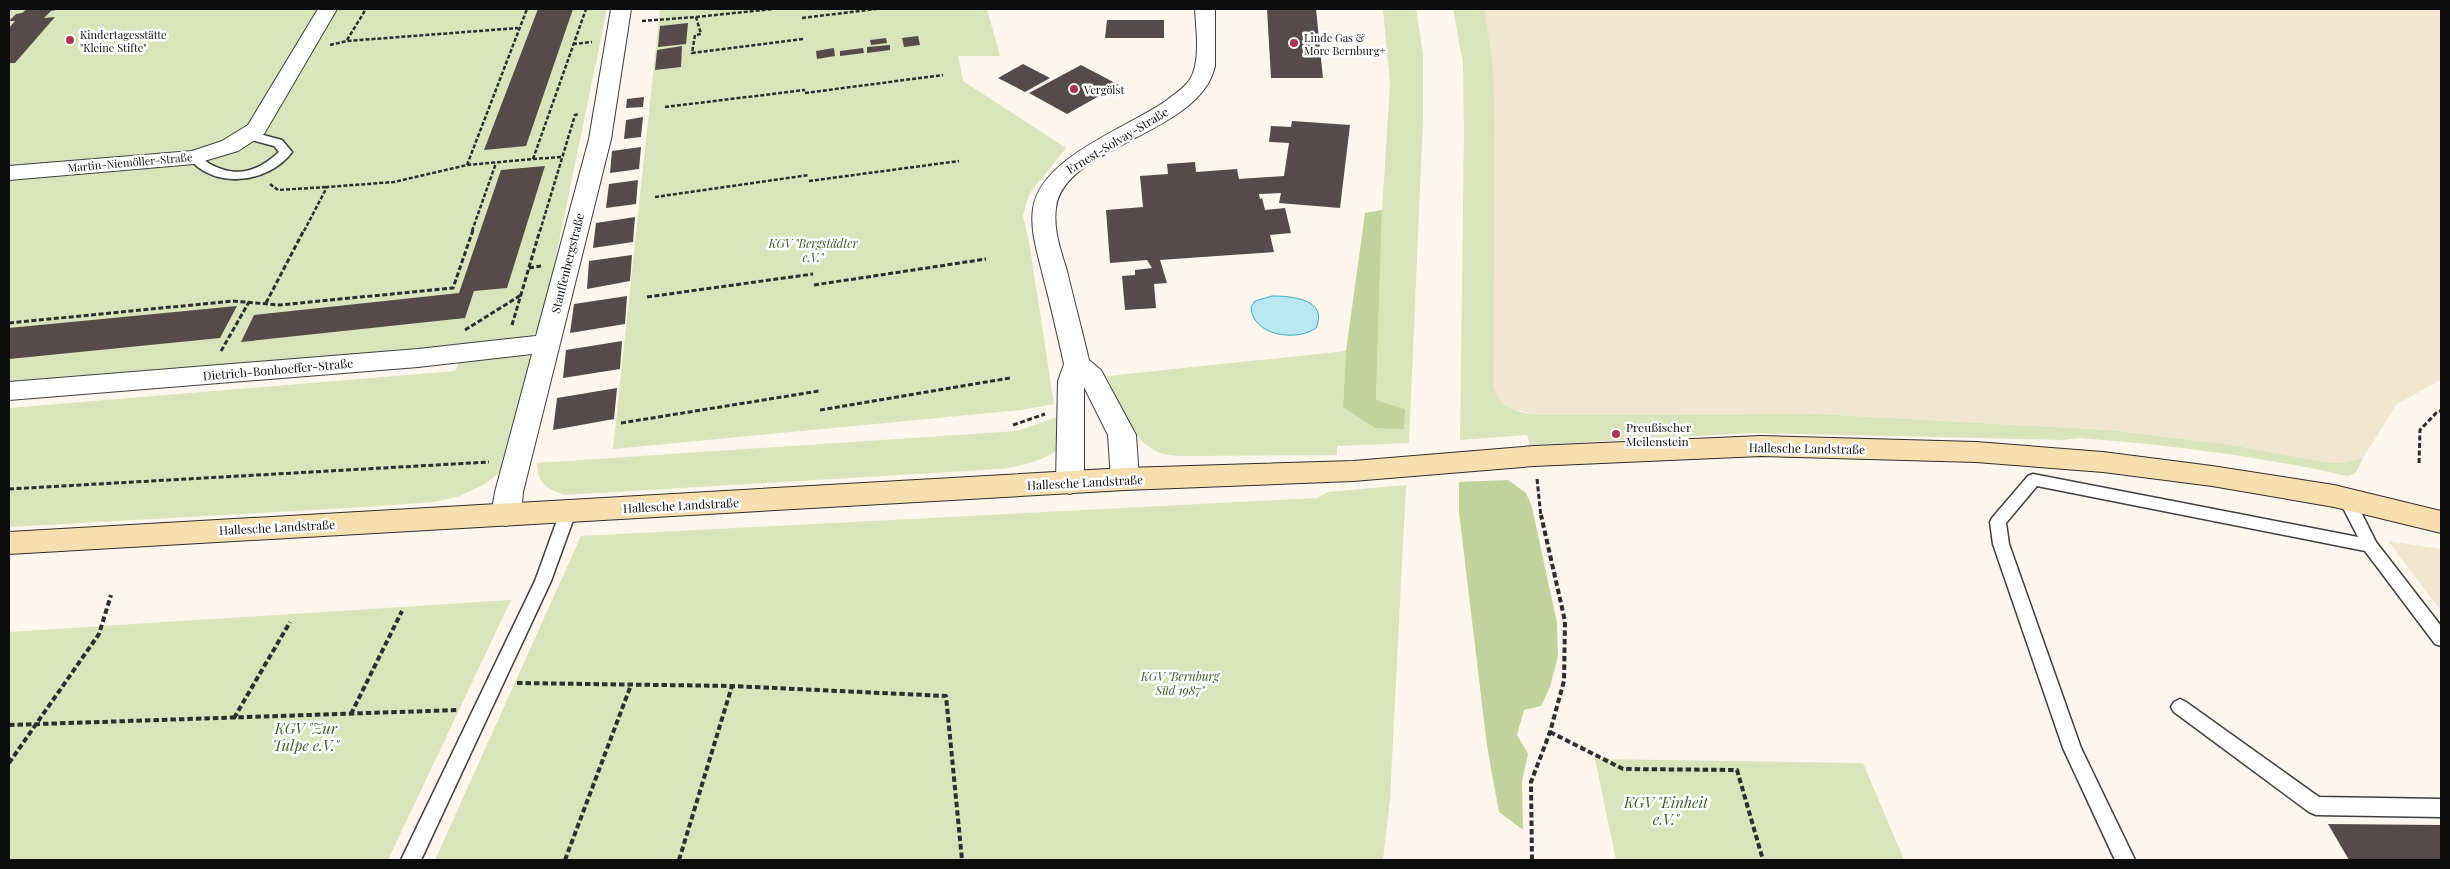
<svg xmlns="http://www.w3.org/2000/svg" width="2450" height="869" font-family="'Playfair Display',serif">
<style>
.farmland{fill:#f1e6d0}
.green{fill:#d9e4ba}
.forest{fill:#c1d39b}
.water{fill:#b7e7f0;stroke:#45aabf}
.building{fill:#544b4a}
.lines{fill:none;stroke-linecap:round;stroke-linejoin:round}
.service-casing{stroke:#3f3f3f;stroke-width:3}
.minor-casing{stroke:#3f3f3f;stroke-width:2}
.secondary-casing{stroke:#2e2e2e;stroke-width:2}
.path-far2{stroke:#2e2e2e;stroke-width:2.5;stroke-dasharray:4 2;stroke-linecap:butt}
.path-far1{stroke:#2e2e2e;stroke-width:3;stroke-dasharray:5 2.5;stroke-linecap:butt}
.path{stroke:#2e2e2e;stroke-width:4;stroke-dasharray:5.5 3;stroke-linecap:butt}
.service{fill:#fff;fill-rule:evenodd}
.minor{fill:#fff;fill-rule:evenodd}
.secondary{fill:#f7deae;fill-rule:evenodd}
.poi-dot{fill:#ae3254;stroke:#fff;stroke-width:2}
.labels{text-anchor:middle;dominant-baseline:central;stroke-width:5;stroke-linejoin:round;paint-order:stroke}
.far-poi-label{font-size:11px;fill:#0c0c0c;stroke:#fff;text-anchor:start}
.far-street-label{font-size:11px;fill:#0c0c0c;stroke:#fff}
.street-label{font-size:12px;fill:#0c0c0c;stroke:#fff}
.park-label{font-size:12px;font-style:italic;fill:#3c5d23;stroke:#fff}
.poi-label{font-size:12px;fill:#0c0c0c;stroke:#fff;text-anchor:start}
.near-park-label{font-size:15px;font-style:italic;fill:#3c5d23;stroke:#fff}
</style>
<rect width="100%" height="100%" fill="#fdf6ed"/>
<path class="farmland" d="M1484,9H2441V380L2397,404L2363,458L2342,463L2324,462L2226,444L2108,430L1819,414L1541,415L1510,409L1495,397L1493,386Z
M2388,541L2441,549V611Z"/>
<path class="green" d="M9,9H607L541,329L529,338L513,343L9,386Z
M660,9H987L1000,56H958L963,81L1066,148L1029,194L1023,216L1029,241L1054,404L1021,410L613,449Z
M1383,9H1416L1423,54V119L1409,443L1337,446V455L1179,456C1173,455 1165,455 1160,453C1130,441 1119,402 1107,376L1346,351L1343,407L1405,409L1376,400L1382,210L1390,85Z
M1453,9H1484L1492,58L1495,123L1493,386C1499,410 1520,413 1541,415L1819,414L2108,430L2226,444L2324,462L2342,463L2363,458L2355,474L2347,476C2258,456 2170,445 2080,438L2063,440L1751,433L1530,445L1527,435L1460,440L1464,133L1463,63Z
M511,355L527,356L533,360L504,469L485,484L460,496L434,502L366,507L9,527V408L455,371L460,360Z
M1068,413C1067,420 1068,433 1065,440C1055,460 1018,467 999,469L565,495C547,489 538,484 537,463L1017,431Z
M1406,485L1390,799L1383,860H435L581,536L1317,498L1328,492Z
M511,600L388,860H9V632Z
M1595,759L1863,763L1904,860H1616Z"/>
<path class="forest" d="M1382,210L1376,400L1405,409L1404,429L1375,428L1343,407L1346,351L1365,213Z
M1508,480L1526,493L1532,507L1557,623L1558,656L1550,687L1541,706L1524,710L1517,735L1528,754L1522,781L1523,830L1499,812L1487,746L1459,512V482Z"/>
<path class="water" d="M1272,296C1291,296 1329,299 1316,328C1297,342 1252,336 1251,307L1255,301Z"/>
<path class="building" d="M27,9L56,10L51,11L44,18L55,17L15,63H9V28L15,21H9L16,14L22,13Z
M538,9H573L526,146L484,150Z
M1267,9H1316L1323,78H1271Z
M1107,20H1164V38H1105Z
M688,23L686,44L658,47L660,26Z
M918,36L920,45L904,47L902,38Z
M886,38L887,43L871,45L870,40Z
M890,45V50L867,53V47Z
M682,46L681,67L655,70L657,50Z
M834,48L835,56L817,59L816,51Z
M863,48L864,53L840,56V51Z
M1023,64L1050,78L1025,92L998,78Z
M1081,65L1119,85L1067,114L1029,93Z
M644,97L643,107L626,108L627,99Z
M643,117L641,137L624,139L626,120Z
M1292,121L1350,125L1340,208L1279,203L1281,193L1259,194L1260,199L1262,198L1265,210L1285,208L1291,233L1270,235L1274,252L1160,260L1167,283L1154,284L1156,308L1125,310L1122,276L1135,275V270L1152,268L1147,260L1110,263L1106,210L1143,207L1140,176L1168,174L1167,164L1195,162L1196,172L1237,169L1239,179L1284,176L1289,143L1269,142L1271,126L1291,127Z
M641,147L639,169L610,173L612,151Z
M545,166L507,288L474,291L465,318L241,342L254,315L459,293L501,170Z
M638,180L636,204L606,208L609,184Z
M635,217L633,242L593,248L596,223Z
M632,255L630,281L587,289L589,261Z
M627,296L625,324L570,333L574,304Z
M237,306L220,338L9,359V328Z
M622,341L620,369L563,378L566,350Z
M617,388L614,419L553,430L557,398Z
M2328,824L2441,825V860H2349Z"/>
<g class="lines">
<g class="service-casing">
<path id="service" d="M248,131L282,140L292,152C269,183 214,191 188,157L190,154C199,152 203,160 210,164C238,179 258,171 279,152L274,146L244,138L242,135L244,132Z
M2033,474L2358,537L2338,498L2340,494L2346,492L2352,494L2376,542L2441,626V646L2435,644L2365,551L2037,486L2006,523L2009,544L2081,748L2135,860H2115L2063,748L1993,544L1990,522L1992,518L2028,476Z
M568,506L574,508L576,512L551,581L421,860H401L535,581L560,512L562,508Z
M2180,699L2186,702L2319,797L2441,799V817L2316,815L2309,812L2174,712L2171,707L2174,702Z"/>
</g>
<g class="minor-casing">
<path id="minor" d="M318,9H337L264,134L238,151L194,164L9,180V166L192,151L222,141L248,125Z
M611,9H631L611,139L523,492L521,515L516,523L506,526L496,523L491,515L495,492L532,354L418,367L9,400V382L418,349L536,336L589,139Z
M1195,9H1215V66C1200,135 1064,145 1056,208C1053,230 1061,251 1067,271C1074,301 1082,330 1089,360L1101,370L1136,435L1139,479L1135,486L1125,490L1115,486L1111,479L1108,435L1084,387V483L1080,490L1070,494L1060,490L1056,483L1058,381L1064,364C1057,333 1050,302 1042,272C1037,251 1030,230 1033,209C1040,157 1128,128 1167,100C1176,93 1189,85 1193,73C1200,54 1196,29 1195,9Z"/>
</g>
<g class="secondary-casing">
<path id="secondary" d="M1761,436L1976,442L2103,452L2212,466L2334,485L2441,511V533L2334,507L2212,486L2103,472L1976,462L1761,456L1534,466L1353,481L1125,490L9,554V532L1125,468L1353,461L1534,446Z"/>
</g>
<path class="path-far2" d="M696,17L773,9
M802,18L876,9
M642,21L696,17L701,34L695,35L692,53L803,39
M347,40L366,9
M573,44L592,42
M330,45L347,41L518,28
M805,93L943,75
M665,107L805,90
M533,159L562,157
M467,165L527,9
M809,181L959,161
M270,184L278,190L326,187
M655,197L809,175
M304,231L327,187L394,182L467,165L533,159L586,9
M472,231L496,163
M540,231L575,115L579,114"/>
<path class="path-far1" d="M529,268L541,266
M814,285L986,259
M647,297L813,274
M266,303L304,230
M9,323L233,301L279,305L453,288L473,230
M512,325L540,230
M465,330L521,295
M221,351L249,302
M820,410L1010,378
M621,423L819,391
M1013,425L1045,414
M2419,463L2420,430L2438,411H2441
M1537,479L1541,517
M9,489L489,462"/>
<path class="path" d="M517,683L732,686L946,696L962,860
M351,714L402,611
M234,718L290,622
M9,725L458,710
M1550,732L1623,769L1737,770L1763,860
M9,763L99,634L111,595
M565,860L631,685
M679,860L732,686
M1532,860L1531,782L1550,732L1564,681L1565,621L1541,515"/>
<use href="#service" class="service"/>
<use href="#minor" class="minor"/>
<use href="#secondary" class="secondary"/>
</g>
<g class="poi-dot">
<circle cx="70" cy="40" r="5"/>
<circle cx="1294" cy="43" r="5"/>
<circle cx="1074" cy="89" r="5"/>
<circle cx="1616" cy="434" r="5"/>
</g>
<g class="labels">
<g class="far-poi-label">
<text x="80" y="34">Kindertagesstätte<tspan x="80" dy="13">"Kleine Stifte"</tspan></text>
<text x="1304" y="37">Linde Gas &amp;<tspan x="1304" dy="13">More Bernburg+</tspan></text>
<text x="1084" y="89">Vergölst</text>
</g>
<g class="far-street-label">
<text transform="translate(130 162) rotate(-5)">Martin-Niemöller-Straße</text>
</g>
<g class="street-label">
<text transform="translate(1117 140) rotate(-31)">Ernest-Solvay-Straße</text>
<text transform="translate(567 263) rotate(-76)">Stauffenbergstraße</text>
<text transform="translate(278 369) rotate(-5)">Dietrich-Bonhoeffer-Straße</text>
<text transform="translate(1807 448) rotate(1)">Hallesche Landstraße</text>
<text transform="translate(1085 482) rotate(-3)">Hallesche Landstraße</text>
<text transform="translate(681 505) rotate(-3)">Hallesche Landstraße</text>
<text transform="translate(277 527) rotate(-3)">Hallesche Landstraße</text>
</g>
<g class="park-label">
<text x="813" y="243">KGV "Bergstädter<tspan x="813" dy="14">e.V."</tspan></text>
<text x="1180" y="676">KGV "Bernburg<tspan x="1180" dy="14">Süd 1987"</tspan></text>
</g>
<g class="poi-label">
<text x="1626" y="427">Preußischer<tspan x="1626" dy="14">Meilenstein</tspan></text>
</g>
<g class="near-park-label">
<text x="306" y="728">KGV "Zur<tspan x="306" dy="17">Tulpe e.V."</tspan></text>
<text x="1666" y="802">KGV "Einheit<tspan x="1666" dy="17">e.V."</tspan></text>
</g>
</g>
<rect width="2450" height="869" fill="none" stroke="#0c0c0c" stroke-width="20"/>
</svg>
